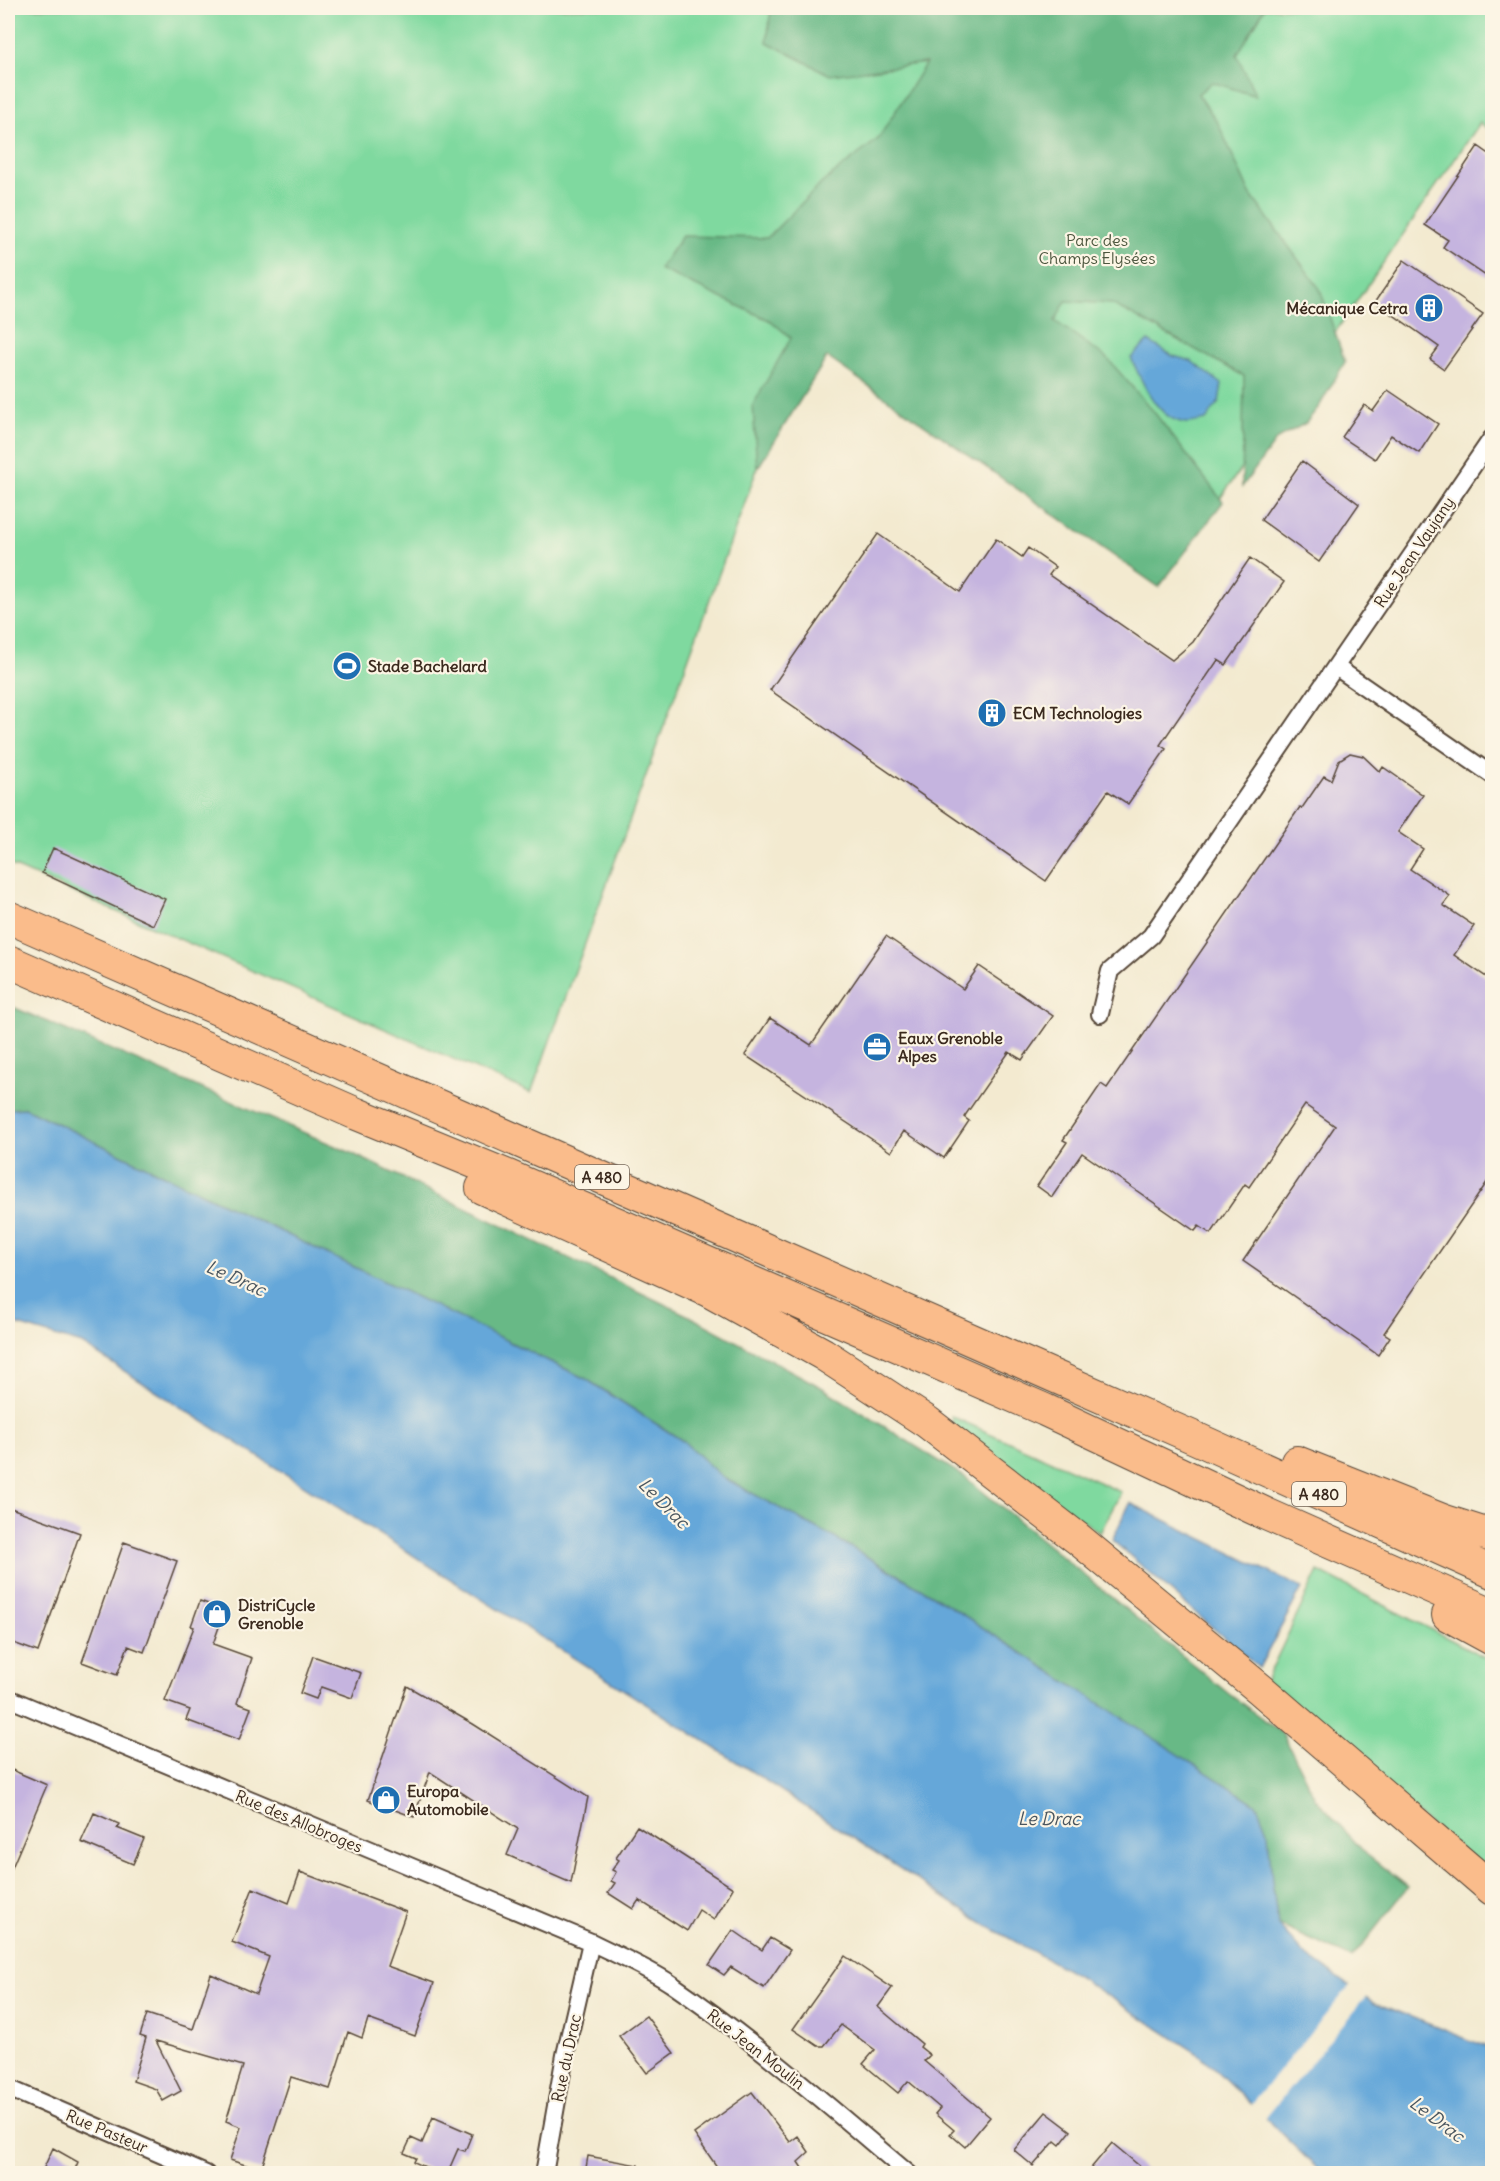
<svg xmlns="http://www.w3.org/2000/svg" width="1500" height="2181" font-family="Delius,sans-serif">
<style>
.green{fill:#7fd99f;stroke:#5d825e;stroke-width:1.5}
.forest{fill:#67b986;stroke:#517252;stroke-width:1.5}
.water{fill:#65a7d9;stroke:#50687c;stroke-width:1.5}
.pier{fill:#f3ead0}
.building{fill:#c5b4df}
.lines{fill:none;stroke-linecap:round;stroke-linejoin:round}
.minor-casing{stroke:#574739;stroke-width:20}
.motorway-casing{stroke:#574739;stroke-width:34}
.minor{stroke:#fff;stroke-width:16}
.motorway{stroke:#fabc8b;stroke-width:32}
.labels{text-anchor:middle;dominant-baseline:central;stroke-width:4.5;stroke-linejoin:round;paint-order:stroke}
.shield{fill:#fcf5e5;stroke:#75675a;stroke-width:1.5}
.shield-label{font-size:15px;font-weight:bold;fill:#3b2a1e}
.park-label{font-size:16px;fill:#4c563e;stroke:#fcf5e5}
.poi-label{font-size:16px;font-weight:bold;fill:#3b2a1e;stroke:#fcf5e5;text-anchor:start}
.street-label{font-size:16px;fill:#3b2a1e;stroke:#fcf5e5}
.water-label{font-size:18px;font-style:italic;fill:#4a565f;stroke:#fcf5e5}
</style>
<rect width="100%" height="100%" fill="#fcf5e5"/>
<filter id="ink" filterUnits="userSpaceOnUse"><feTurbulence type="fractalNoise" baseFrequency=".0167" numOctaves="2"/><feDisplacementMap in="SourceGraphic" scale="12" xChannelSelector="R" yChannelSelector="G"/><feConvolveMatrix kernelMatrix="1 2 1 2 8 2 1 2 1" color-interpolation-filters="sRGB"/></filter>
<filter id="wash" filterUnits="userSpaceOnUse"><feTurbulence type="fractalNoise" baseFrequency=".008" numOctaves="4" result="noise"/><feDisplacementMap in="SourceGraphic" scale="24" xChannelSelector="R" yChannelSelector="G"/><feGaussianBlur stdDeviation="1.35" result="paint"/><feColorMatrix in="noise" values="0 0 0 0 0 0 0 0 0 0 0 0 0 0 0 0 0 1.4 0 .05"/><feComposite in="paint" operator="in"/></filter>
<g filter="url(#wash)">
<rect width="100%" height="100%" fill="#f3ead0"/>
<path class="green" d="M8,8H1492V131L1480,123L1159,587L827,357L757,469L531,1093L8,864Z
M951,1416L1121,1492L1100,1533L955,1430Z
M1318,1571L1492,1661V1877L1264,1685Z"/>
<path class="forest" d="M771,8H1265L1237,55L1256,96L1212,82L1198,94L1218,123L1250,194L1320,289L1345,362L1320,405L1306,423L1277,439L1242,487L1244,376L1112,304L1066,301L1055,321L1107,358L1154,412L1223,502L1159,587L827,357L757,469L753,405L791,338L771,321L659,269L682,236L767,238L823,182L878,139L926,63L830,75L767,42Z
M8,1005L349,1152L689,1316L821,1387L965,1477L1229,1694L1283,1734L1315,1798L1366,1854L1408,1887L1352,1958L1278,1925L1272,1880L934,1596L835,1538L722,1477L683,1441L586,1379L25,1108L8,1109Z"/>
<path class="water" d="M1148,341L1173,356L1191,361L1222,384L1219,402L1206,420C1200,421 1193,423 1187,423C1157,421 1142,381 1131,358Z
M25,1108L586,1379L683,1441L722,1477L835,1538L934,1596L1257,1805L1268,1833L1272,1880L1278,1925L1303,1953L1373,2002L1492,2049V2173H1322L1200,2055L1076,1975L989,1927L751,1771L82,1344L8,1322V1109Z
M1130,1503L1302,1588L1259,1668L1112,1540Z"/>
<path class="pier" d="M1352,1983L1368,1994L1263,2121L1249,2107Z"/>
<g id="blocks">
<path class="building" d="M1478,146L1492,156V280L1443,247L1448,240L1425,225Z
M1404,260L1483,314L1444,369L1430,359L1439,347L1375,302Z
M1388,390L1438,424L1419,453L1391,435L1375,459L1342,437L1364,405L1373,411Z
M1302,461L1359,504L1319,562L1261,520Z
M878,534L960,592L996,539L1022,557L1028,548L1055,567L1049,575L1172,660L1193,642L1250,558L1284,582L1226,665L1218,660L1160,745L1166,749L1128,804L1108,791L1046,881L770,690Z
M1350,753L1363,756L1380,772L1383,767L1423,795L1398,832L1423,849L1410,869L1450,896L1443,905L1474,926L1454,955L1492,981V1175L1384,1333L1390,1337L1378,1355L1243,1261L1335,1126L1305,1105L1249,1187L1245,1184L1211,1234L1199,1226L1195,1231L1082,1153L1052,1197L1037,1186L1067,1142L1063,1140L1101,1084L1107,1088L1300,807L1302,808L1324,776L1331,780L1339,760Z
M53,848L165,899L153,925L42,873Z
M886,936L963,989L979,966L1053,1016L1022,1060L1009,1052L964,1117L969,1121L944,1158L904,1131L891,1152L745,1055L770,1018L811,1045Z
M8,1507L80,1533L38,1652L8,1641Z
M124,1542L177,1561L144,1652L128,1646L117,1675L82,1662Z
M200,1601L225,1610L213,1644L252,1658L237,1703L251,1708L239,1740L186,1720L190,1710L165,1701L194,1627L191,1626Z
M313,1656L361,1673L352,1698L321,1687L316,1699L300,1693Z
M407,1686L473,1724L588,1797L571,1883L507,1855L518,1829L430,1772L414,1817L368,1800Z
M12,1770L47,1785L8,1877V1780Z
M94,1813L119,1824L117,1828L144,1839L133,1864L81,1842Z
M637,1826L733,1888L714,1920L699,1910L687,1931L639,1900L633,1909L608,1893L615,1883L611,1881L616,1872L612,1870L619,1860L616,1858Z
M300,1872L406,1912L387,1966L434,1983L415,2036L368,2019L362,2038L348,2032L330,2089L291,2077L261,2170L230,2160L241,2127L226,2121L243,2066L156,2041L181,2091L163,2101L156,2089L133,2081L146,2038L140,2036L147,2014L193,2029L211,1974L256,1994L269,1957L232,1942L253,1888L289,1903Z
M733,1930L762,1950L770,1938L790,1950L764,1988L731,1967L724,1975L709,1965Z
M845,1956L892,1988L878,2007L922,2044L920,2047L930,2055L924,2061L990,2117L965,2147L950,2134L954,2130L935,2114L940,2108L908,2081L898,2093L863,2064L875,2050L841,2025L824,2046H818L793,2029Z
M646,2016L674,2053L647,2073L619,2036Z
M752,2092L790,2142L798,2136L809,2152L798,2162L806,2174H722L694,2134Z
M1046,2112L1071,2131L1060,2145L1055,2141L1033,2166L1014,2150Z
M433,2117L472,2134L465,2151L458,2149L447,2174H441L414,2162L416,2158L404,2153L411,2138L422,2143Z
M1112,2143L1149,2174H1086Z
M53,2148L78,2162L73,2174H41Z
M588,2156L638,2165L637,2174H585Z"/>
</g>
</g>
<g filter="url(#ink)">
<use href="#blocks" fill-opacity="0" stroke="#574739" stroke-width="1.5"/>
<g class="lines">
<g class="minor-casing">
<path id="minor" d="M1336,667L1492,775
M1100,1014L1110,971L1151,936L1492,438
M8,1698L591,1942C619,1956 648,1968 673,1985C756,2042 832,2109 909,2174
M8,2088L206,2174
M544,2174L565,2055L591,1942"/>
</g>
<g class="motorway-casing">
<path id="motorway" d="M8,917L1195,1438L1492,1572
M8,961L357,1114L508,1176L1045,1410L1266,1514L1492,1614
M482,1188L709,1291L823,1354L927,1422L1077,1538L1260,1689L1492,1889
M1297,1462L1445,1521L1492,1536
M1448,1615L1492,1639"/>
</g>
<use href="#minor" class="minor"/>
<use href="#motorway" class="motorway"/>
</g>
</g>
<defs>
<g id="building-disc" transform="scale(1.5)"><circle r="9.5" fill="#1f6fb2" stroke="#fcf5e5"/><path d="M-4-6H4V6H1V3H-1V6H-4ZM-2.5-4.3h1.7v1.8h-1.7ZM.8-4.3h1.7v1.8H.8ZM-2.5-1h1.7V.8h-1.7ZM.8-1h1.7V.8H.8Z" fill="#fff"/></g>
<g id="stadium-disc" transform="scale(1.5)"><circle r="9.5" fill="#1f6fb2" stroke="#fcf5e5"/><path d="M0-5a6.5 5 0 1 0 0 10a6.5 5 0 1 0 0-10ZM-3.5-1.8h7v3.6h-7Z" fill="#fff"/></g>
<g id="office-disc" transform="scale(1.5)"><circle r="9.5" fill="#1f6fb2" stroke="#fcf5e5"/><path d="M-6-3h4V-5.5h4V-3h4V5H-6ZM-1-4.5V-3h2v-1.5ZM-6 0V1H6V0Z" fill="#fff"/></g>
<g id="shop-disc" transform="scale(1.5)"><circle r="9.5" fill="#1f6fb2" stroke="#fcf5e5"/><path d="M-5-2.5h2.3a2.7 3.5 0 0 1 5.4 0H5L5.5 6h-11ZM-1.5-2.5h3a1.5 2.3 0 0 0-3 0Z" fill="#fff"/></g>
</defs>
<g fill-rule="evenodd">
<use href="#building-disc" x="1429" y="308"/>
<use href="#stadium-disc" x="347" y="666"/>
<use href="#building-disc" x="992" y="713"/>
<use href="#office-disc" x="877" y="1047"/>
<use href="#shop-disc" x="217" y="1614"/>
<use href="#shop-disc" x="386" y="1800"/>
</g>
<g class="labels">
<g class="shield">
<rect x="575" y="1165" width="54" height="24" rx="4.5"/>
<rect x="1292" y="1482" width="54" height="24" rx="4.5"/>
</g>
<g class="shield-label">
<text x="602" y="1177">A 480</text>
<text x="1319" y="1494">A 480</text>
</g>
<g class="park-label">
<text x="1097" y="240">Parc des<tspan x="1097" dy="18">Champs Elysées</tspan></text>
</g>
<g class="poi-label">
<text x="1408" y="308" text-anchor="end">Mécanique Cetra</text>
<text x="368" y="666">Stade Bachelard</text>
<text x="1013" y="713">ECM Technologies</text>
<text x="898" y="1038">Eaux Grenoble<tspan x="898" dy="18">Alpes</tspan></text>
<text x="238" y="1605">DistriCycle<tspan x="238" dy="18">Grenoble</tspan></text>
<text x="407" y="1791">Europa<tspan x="407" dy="18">Automobile</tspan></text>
</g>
<g class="street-label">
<text transform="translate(1414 552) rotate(-56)">Rue Jean Vaujany</text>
<text transform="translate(299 1821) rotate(23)">Rue des Allobroges</text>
<text transform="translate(756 2049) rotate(38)">Rue Jean Moulin</text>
<text transform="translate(566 2058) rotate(-78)">Rue du Drac</text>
<text transform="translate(107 2131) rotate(23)">Rue Pasteur</text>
</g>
<g class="water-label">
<text transform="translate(236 1278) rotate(24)">Le Drac</text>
<text transform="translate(664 1503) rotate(45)">Le Drac</text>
<text x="1049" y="1818">Le Drac</text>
<text transform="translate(1437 2119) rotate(37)">Le Drac</text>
</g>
</g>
<rect width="1500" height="2181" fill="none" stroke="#fcf5e5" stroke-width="30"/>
</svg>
